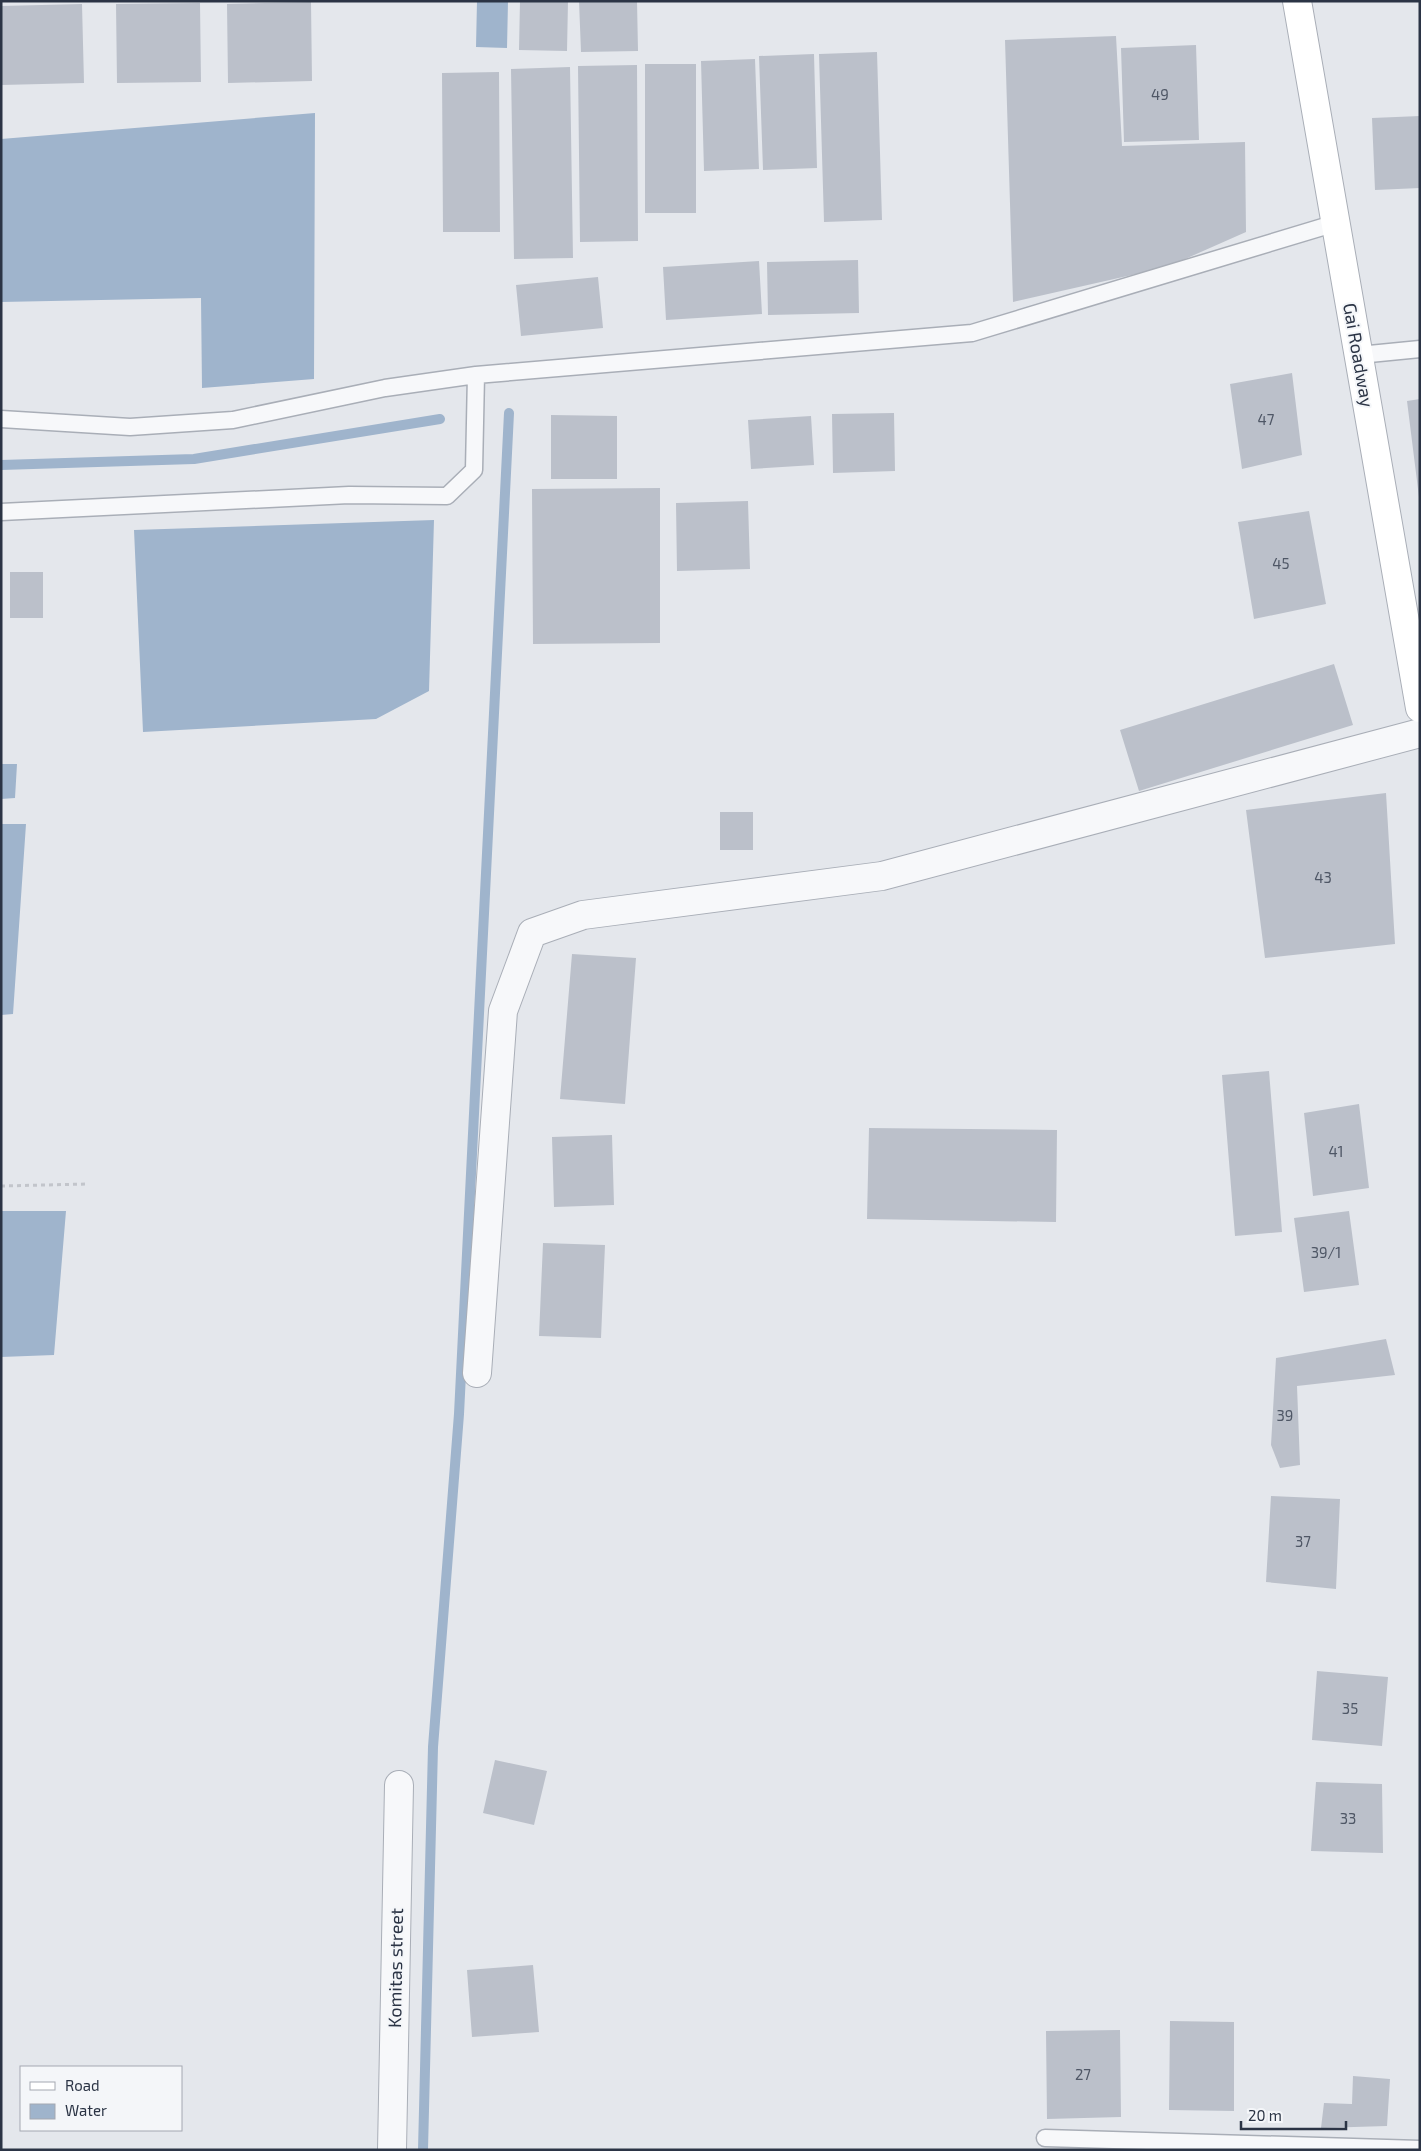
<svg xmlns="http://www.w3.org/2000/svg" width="1421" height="2151" font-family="'Exo 2',sans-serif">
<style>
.water{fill:#9fb4cc}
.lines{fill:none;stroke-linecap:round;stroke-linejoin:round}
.stream{stroke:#9fb4cc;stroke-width:10}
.building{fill:#bbc0ca}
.lane-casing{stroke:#a9aeb7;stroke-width:19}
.street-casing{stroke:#a9aeb7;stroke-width:30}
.secondary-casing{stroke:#a9aeb7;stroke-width:30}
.path{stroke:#c2c5cb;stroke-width:3;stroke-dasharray:4 4;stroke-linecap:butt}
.lane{stroke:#f7f8fa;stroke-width:16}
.street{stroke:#f7f8fa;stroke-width:28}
.secondary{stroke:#fff;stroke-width:28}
.labels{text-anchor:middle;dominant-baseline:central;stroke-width:4;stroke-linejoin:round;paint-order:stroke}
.number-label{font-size:15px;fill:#4f5766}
.street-label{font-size:18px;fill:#2b3445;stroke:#f4f6f9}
</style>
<rect width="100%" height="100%" fill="#e4e7ec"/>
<path class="water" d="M477,1H508L507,48L476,47Z
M315,113L314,379L202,388L201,298L1,302V139Z
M434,520L429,691L376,719L143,732L134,530Z
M1,764H17L15,798L1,799Z
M1,824H26L13,1014L1,1015Z
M1,1211H66L54,1355L1,1357Z"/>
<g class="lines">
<path class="stream" d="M1,465L194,459L440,419
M423,2150L433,1747L459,1414L509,413"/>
</g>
<path class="building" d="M520,1H568L567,51L519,50Z
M579,1H637L638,51L581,52Z
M311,2L312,81L228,83L227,4Z
M200,3L201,82L117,83L116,4Z
M82,4L84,83L1,85V6Z
M1116,36L1122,146L1245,142L1246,232L1167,267L1013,302L1005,40Z
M1196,45L1199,140L1124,142L1121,48Z
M877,52L882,220L824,222L819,54Z
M814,54L817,168L763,170L759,56Z
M755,59L759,169L704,171L701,61Z
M645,64H696V213H645Z
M637,65L638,241L580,242L578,66Z
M570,67L573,258L514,259L511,69Z
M499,72L500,232H443L442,73Z
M1420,116V188L1375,190L1372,118Z
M858,260L859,313L768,315L767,262Z
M759,261L762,314L666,320L663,267Z
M598,277L603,328L521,336L516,285Z
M1292,373L1302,455L1242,469L1230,384Z
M1420,399V497H1419L1407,401Z
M894,413L895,471L833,473L832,414Z
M551,415L617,416V479H551Z
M811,416L814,465L751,469L748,420Z
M660,488V643L533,644L532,489Z
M748,501L750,569L677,571L676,503Z
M1309,511L1326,604L1254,619L1238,522Z
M10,572H43V618H10Z
M1334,664L1353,725L1139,791L1120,730Z
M1386,793L1395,944L1265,958L1246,810Z
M720,812H753V850H720Z
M572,954L636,958L625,1104L560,1099Z
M1269,1071L1282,1232L1235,1236L1222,1075Z
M1359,1104L1369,1188L1313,1196L1304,1113Z
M869,1128L1057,1130L1056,1222L867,1219Z
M612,1135L614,1205L554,1207L552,1137Z
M1349,1211L1359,1285L1304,1292L1294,1218Z
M543,1243L605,1245L601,1338L539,1336Z
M1386,1339L1395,1375L1297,1386L1300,1465L1280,1468L1271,1445L1276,1358Z
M1271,1496L1340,1499L1336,1589L1266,1582Z
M1317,1671L1388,1677L1382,1746L1312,1740Z
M495,1760L547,1771L534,1825L483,1813Z
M1316,1782L1382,1784L1383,1853L1311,1851Z
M533,1965L539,2032L472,2037L467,1970Z
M1170,2021L1234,2022V2111L1169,2110Z
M1120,2030L1121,2117L1047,2119L1046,2031Z
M1353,2076L1390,2079L1387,2126L1321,2128L1324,2103L1352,2104Z"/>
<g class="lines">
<g class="lane-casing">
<path id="lane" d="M1359,355L1420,349
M1,419L130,427L233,420L385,388L476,375
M1,512L349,495L447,496L474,470L476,375L972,333L1336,223
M1045,2138L1420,2149"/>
</g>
<g class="street-casing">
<path id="street" d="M477,1373L503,1011L532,933L583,915L882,876L1420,733
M392,2150L399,1785"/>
</g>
<g class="secondary-casing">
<path id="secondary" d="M1297,1L1420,708"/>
</g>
<path class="path" d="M1,1186L88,1184"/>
<use href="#lane" class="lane"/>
<use href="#street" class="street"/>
<use href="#secondary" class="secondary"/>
</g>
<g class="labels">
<g class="number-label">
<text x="1160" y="94">49</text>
<text x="1266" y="419">47</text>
<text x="1281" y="563">45</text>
<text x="1323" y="877">43</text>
<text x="1336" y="1151">41</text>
<text x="1326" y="1252">39/1</text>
<text x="1285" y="1415">39</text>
<text x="1303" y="1541">37</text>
<text x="1350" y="1708">35</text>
<text x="1348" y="1818">33</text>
<text x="1083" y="2074">27</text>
</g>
<g class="street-label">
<text transform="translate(1359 355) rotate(80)">Gai Roadway</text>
<text transform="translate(395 1968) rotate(-89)">Komitas street</text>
</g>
</g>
<rect width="1421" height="2151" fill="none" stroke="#2b3445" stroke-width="5"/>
<rect x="20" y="2066" width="162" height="65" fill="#f4f6f9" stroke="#a4a8b1"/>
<rect x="30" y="2082" width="25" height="8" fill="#ffffff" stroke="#a4a8b1"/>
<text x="65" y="2091" font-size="15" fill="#2b3445">Road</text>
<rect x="30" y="2104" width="25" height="15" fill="#9fb4cc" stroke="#a4a8b1"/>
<text x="65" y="2116" font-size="15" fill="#2b3445">Water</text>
<path d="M1241 2121v8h105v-8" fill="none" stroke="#2b3445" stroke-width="2.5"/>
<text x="1248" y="2121" font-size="15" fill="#2b3445" stroke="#f4f6f9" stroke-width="4" paint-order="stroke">20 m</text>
</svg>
